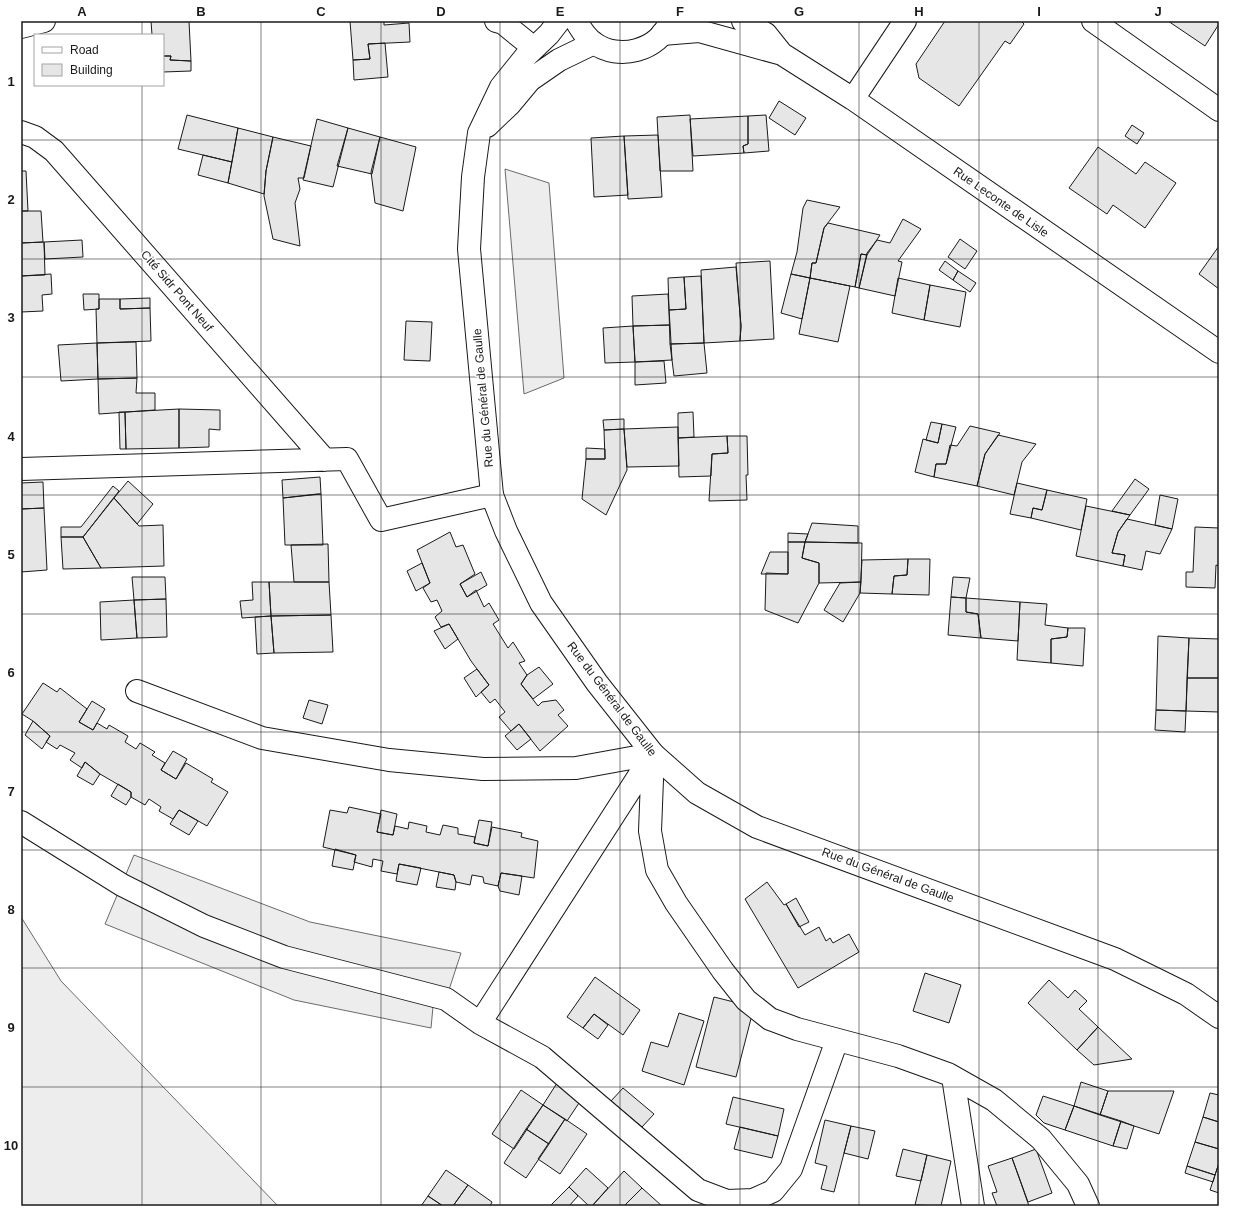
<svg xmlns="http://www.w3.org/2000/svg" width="1240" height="1227" font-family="Helvetica,sans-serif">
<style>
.built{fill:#ededed;stroke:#6a6a6a}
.building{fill:#e6e6e6;stroke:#1a1a1a}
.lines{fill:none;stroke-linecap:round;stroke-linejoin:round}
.minor-casing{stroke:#1a1a1a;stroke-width:24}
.major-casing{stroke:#1a1a1a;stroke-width:24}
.minor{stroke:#fff;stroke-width:22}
.major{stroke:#fff;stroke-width:22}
.grid{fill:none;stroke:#1a1a1a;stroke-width:1;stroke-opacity:0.55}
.labels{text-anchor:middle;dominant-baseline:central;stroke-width:3;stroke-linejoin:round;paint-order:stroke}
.street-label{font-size:12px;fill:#1a1a1a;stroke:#fff}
.neatline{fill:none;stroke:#1a1a1a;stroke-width:1.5}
.grid-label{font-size:13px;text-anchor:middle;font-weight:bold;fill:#1a1a1a}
</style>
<rect width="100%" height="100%" fill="#fff"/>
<path class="built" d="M505,169L549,183L564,378L524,394Z
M134,855L310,922L461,953L446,999L434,996L431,1028L294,1000L105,924Z
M21,917L61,981L278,1206H21Z"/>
<path class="building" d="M151,21H189L191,61L170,60L171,56H163V35H152Z
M350,21H384V25L409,23L410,42L368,44L370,59L353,60Z
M945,21H1021L1024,24L1010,44L1005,41L959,106L919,78L916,64Z
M1168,21H1219V24L1205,46Z
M385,43L388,77L354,80L353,60L370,59L368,44Z
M163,56H171L170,60L191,61V71L163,72Z
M779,101L806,118L795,135L769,118Z
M187,115L238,128L232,162L178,149Z
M690,115L693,171H660L657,117Z
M766,115L769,151L744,153L743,146L748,144V116Z
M748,116V144L743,146L744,153L693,156L690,119Z
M317,119L348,128L333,187L303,180Z
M1132,125L1144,133L1137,144L1125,136Z
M238,128L273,137L266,171L264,194L228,183Z
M348,128L380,137L372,174L337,166Z
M658,135L662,197L628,199L624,136Z
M624,136L628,195L594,197L591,138Z
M273,137L311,146L304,178H298L300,189L295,203L300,246L273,239L264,196L266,171Z
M380,137L416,147L403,211L375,203L371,172Z
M1098,147L1136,174L1145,162L1176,183L1145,228L1113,205L1107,214L1069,188Z
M203,155L232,162L228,183L198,175Z
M21,171H26L28,211H21Z
M807,200L840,207L824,228L816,263H812L810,278L791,274L797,252L803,208Z
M21,211H41L43,242L21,243Z
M903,219L921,229L898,261L902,262L895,296L859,288L867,253L877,240L890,243Z
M828,223L880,235L867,255L861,254L855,287L810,278L812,263H816L824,228Z
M960,239L977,251L965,269L948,257Z
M82,240L83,257L45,259L44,242Z
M44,242L45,275L21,276V243Z
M1219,246V289L1199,274Z
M861,254L867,255L859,288L855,287Z
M770,261L774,339L740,341L741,326L736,263Z
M945,261L958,271L953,280L939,270Z
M736,267L741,326L740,341L704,343L701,270Z
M958,271L976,283L970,292L953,280Z
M51,274L52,294L42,295L43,311L21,312V276Z
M791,274L810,278L802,319L781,313Z
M701,276L704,343L670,344L669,310L686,309L684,277Z
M684,277L686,309L669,310L668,278Z
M810,278L850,286L838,342L799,334Z
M898,278L930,285L924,320L892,313Z
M930,285L966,292L960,327L924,320Z
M83,294H99V309L84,310Z
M668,294L670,325L633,326L632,296Z
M150,298V308L120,309V299Z
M99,299H120V309L150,308L151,341L97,343L96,309H99Z
M406,321L432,322L430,361L404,360Z
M670,325L672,360L635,362L633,326Z
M633,326L635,362L605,363L603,328Z
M136,342L137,378L98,379L97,343Z
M97,343L98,379L61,381L58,345Z
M704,343L707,373L674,376L670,344Z
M664,361L666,383L635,385V362Z
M137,378L136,393H155V410L99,414L98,379Z
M179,409L220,410V430L209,429V447L179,448Z
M179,409V448L126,449L125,412Z
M119,412H125L126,449H120Z
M693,412L694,437L678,438V413Z
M624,419V429L604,430L603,420Z
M931,422L942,424L938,443L926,440Z
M942,424L956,427L946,464H936L934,477L915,472L923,439L938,443Z
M970,426L1000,433L985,454L977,486L934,477L936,464H946L950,445L957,446Z
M678,427L679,466L627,467L624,429Z
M624,429L627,470L606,515L582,499L586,459H605L604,430Z
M998,435L1036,444L1022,462L1014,495L977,486L985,454Z
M727,436H747L748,475H746L747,500L709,501L712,454L728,453Z
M727,436L728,453L712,454L711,476L679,477L678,438Z
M586,448L605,449V459H586Z
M320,477L321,494L283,498L282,480Z
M1135,479L1149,489L1130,515L1112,511Z
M128,481L153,504L137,524L114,498Z
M43,482L44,508L21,509V483Z
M1017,483L1047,490L1042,510L1033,508L1031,518L1010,514Z
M113,486L119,491L83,537H61V527H81Z
M1047,490L1087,499L1081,530L1031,518L1033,508L1042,510Z
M317,494H321L323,545H285L283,498Z
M1160,495L1178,499L1172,529L1155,525Z
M114,498L139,526L163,525L164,566L101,568L83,537Z
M1086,506L1130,515L1118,532L1112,553L1125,555L1123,566L1076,556Z
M44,508L47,570L21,572V509Z
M1127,519L1172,529L1160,554L1146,551L1142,570L1123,566L1125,555L1112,553L1118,532Z
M812,523L858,526V543L805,542Z
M1195,527L1219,528V566L1216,565L1215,588L1186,587V572H1193Z
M450,532L456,547L463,545L475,574L460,584L467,597L476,590L484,607L489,603L499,620L493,624L508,648L513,642L525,661L519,663L527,675L521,684L538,706L542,702L556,700L564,710L558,715L568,726L540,751L519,724L511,731L499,717L505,712L495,699L490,703L481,692L489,685L471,661L449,624L441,627L435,617L442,611L437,600L431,602L423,588L430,583L417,550Z
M788,533L808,534L805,542H788Z
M61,537H83L101,568L63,569Z
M788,542H805L802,558L819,563V583L798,623L765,610L766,573L788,574Z
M805,542L862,543L861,582L819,583V563L802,558Z
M328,544L329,582H294L291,545Z
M770,552H788V574H761Z
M908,559H930L929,595L892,594L894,576L907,575Z
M908,559L907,575L894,576L892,594L860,593L862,560Z
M422,563L430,583L416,591L407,571Z
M481,572L487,585L467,597L460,584Z
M132,577H165L166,599L134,600Z
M953,577L970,578L966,598L951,597Z
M252,582H269L271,616L242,618L240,601L253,600Z
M269,582H329L331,615L271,616Z
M861,582L860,593L843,622L824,610L840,583Z
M951,597L966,598V612L978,614L981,638L948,635Z
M966,598L1020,602L1018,641L981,638L978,614L966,612Z
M166,599L167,637L137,638L134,600Z
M134,600L137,638L101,640L100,602Z
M1020,602L1047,604L1045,625L1068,628L1067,637L1051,639V663L1017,660Z
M331,615L333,652L274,653L271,616Z
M271,616L274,653L257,654L255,617Z
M449,624L458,639L445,649L434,631Z
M1068,628H1085L1083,666L1051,663V639L1067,637Z
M1158,636L1189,638L1186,711L1156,710Z
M1189,638L1219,639V678H1187Z
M539,667L553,684L533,699L521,684L527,675Z
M477,669L489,685L476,697L464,678Z
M1187,678H1219V712L1186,711Z
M43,683L57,692L60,688L87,709L79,722L93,730L97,723L107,729L109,725L128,736L125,742L136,749L140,743L155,752L152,755L165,763L161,770L176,779L186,763L213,779L211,782L228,792L207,826L179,810L173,819L159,811L161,807L149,799L145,805L131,797V792L100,774L85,762L82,768L70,760L75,753L60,745L57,749L46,742L50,736L33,721L22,714Z
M309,700L328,705L322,724L303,718Z
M92,701L105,709L93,730L79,722Z
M1156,710L1186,711L1185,732L1155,730Z
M33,721L50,736L42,749L25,735Z
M519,724L531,739L517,750L505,736Z
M173,751L187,759L176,779L161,770Z
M85,762L100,774L93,785L77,776Z
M118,784L131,792V797L126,805L111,796Z
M349,807L381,814L377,832L393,835L395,826L408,829L409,822L427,826L426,832L440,835L443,825L458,828V834L475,837L474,843L488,846L492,827L522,833L521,837L538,841L534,878L501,873L498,886L484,883L483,877L472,875L470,885L456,882L454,875L399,864L397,874L381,871L383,861L373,859L372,867L354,862L356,855L323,847L330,810L347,813Z
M179,810L198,821L189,835L170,824Z
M381,810L397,814L393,835L377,832Z
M479,820L492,822L488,846L474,843Z
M335,849L356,855L353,870L332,866Z
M399,864L421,868L417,885L396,881Z
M439,872L454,875L456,882L455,890L436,887Z
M501,873L522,876L519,895L500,891L498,886Z
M767,882L784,905L786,904L805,935L819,927L826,941L830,938L833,943L849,934L859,952L798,988L745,899Z
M796,898L809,922L799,927L786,904Z
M925,973L961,985L949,1023L913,1011Z
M595,977L640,1010L623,1035L594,1014L583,1028L567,1017Z
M1049,980L1068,998L1075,990L1087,1001L1079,1009L1098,1027L1077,1050L1028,1003Z
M714,997L754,1007L736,1077L696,1067Z
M679,1013L704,1021L684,1085L642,1071L651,1042L668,1047Z
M594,1014L608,1025L598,1039L583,1028Z
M1098,1027L1132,1059L1094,1065L1077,1050Z
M1081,1082L1108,1091L1100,1115L1074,1106Z
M557,1083L581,1100L567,1121L543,1105Z
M623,1088L654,1114L642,1127L611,1101Z
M521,1090L543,1105L514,1149L492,1134Z
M1108,1091H1174L1159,1134L1100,1115Z
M1210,1093L1219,1095V1122L1203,1117Z
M1043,1096L1074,1106L1065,1130L1044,1123L1036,1115Z
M733,1097L784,1109L778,1136L726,1124Z
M543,1105L565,1119L549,1144L526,1129Z
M1074,1106L1121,1121L1113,1146L1065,1130Z
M1203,1117L1219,1122V1149L1195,1142Z
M565,1119L587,1134L560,1174L538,1159Z
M825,1120L851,1126L834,1192L821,1189L827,1166L815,1163Z
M1121,1121L1134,1126L1127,1149L1113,1146Z
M851,1126L875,1131L868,1159L844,1153Z
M740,1127L778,1136L772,1158L734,1149Z
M526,1129L549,1144L526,1178L504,1163Z
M1195,1142L1219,1149V1163L1215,1175L1187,1166Z
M903,1149L927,1155L921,1181L896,1176Z
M1036,1149L1052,1193L1028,1202L1012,1158Z
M927,1155L951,1161L941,1206L915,1205Z
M1012,1158L1021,1183L1029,1206H997L992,1193L997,1192L988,1166Z
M1219,1163V1193L1210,1190Z
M1187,1166L1215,1175L1213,1182L1185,1173Z
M586,1168L608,1188L592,1206H589L569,1187Z
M446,1170L468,1185L453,1206H443L428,1196Z
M624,1171L642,1188L624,1206H592Z
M468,1185L492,1202L490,1206H453Z
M569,1187L578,1196L569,1206H550Z
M642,1188L662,1206H624Z
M428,1196L443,1206H421Z"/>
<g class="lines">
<g class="minor-casing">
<path id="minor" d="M496,21L503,23L534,48
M743,21L766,34L782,54
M1093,21L1219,110
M21,27L44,21
M662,34L699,31L782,54L853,99L1219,352
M853,99L905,21
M21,132L35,137L54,151L325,460
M21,469L347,459L381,520L492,495
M137,691L262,738L389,760L483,769L576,768L653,754
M653,754L650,831L657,870L676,903L723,971L746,1000L770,1019L797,1029L898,1056L948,1074L994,1100L1041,1139L1078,1184L1088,1206
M21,822L122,885L204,926L284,957L446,999L480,1023L542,1057L698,1190L727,1201L753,1200L773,1191L791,1169L837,1040
M480,1023L653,754
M953,1077L973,1206"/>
</g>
<g class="major-casing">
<path id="major" d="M559,21L549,34L526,56L501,87L479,133L473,177L469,249L492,495L506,531L541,603L597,683L653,754L697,793L757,827L1115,959L1186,994L1219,1017
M576,21C581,29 586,38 594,43C618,61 659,51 670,21
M487,126L510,104L530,80L559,60L594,43"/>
</g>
<use href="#minor" class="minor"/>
<use href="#major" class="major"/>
</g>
<path class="grid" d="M142,21V35M261,21V1206M381,21V1206M500,21V1206M620,21V1206M740,21V1206M859,21V1206M979,21V1206M1098,21V1206M142,85V1206M21,140H1219M21,259H1219M21,377H1219M21,495H1219M21,614H1219M21,732H1219M21,850H1219M21,968H1219M21,1087H1219"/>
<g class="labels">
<g class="street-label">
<text transform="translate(1001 202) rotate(35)">Rue Leconte de Lisle</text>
<text transform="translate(177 291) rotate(49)">Cité Sidr Pont Neuf</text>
<text transform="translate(483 398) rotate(-95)">Rue du Général de Gaulle</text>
<text transform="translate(612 699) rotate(53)">Rue du Général de Gaulle</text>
<text transform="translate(888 875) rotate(20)">Rue du Général de Gaulle</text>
</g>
</g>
<rect width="1240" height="1227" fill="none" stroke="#ffffff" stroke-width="44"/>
<rect x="34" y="34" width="130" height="52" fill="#ffffff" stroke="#a3a3a3"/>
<rect x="42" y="47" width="20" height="6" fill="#ffffff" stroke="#a3a3a3"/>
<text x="70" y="54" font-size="12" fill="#1a1a1a">Road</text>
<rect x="42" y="64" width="20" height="12" fill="#e6e6e6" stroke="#a3a3a3"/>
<text x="70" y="74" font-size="12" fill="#1a1a1a">Building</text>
<rect x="22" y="22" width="1196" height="1183" class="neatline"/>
<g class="grid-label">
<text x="82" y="16">A</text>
<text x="201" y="16">B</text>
<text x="321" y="16">C</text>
<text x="441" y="16">D</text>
<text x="560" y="16">E</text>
<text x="680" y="16">F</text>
<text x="799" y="16">G</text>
<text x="919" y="16">H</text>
<text x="1039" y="16">I</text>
<text x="1158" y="16">J</text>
<text x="11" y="86">1</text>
<text x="11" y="204">2</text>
<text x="11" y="322">3</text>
<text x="11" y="441">4</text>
<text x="11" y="559">5</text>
<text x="11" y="677">6</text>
<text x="11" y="796">7</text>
<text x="11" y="914">8</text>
<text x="11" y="1032">9</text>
<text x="11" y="1150">10</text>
</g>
</svg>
